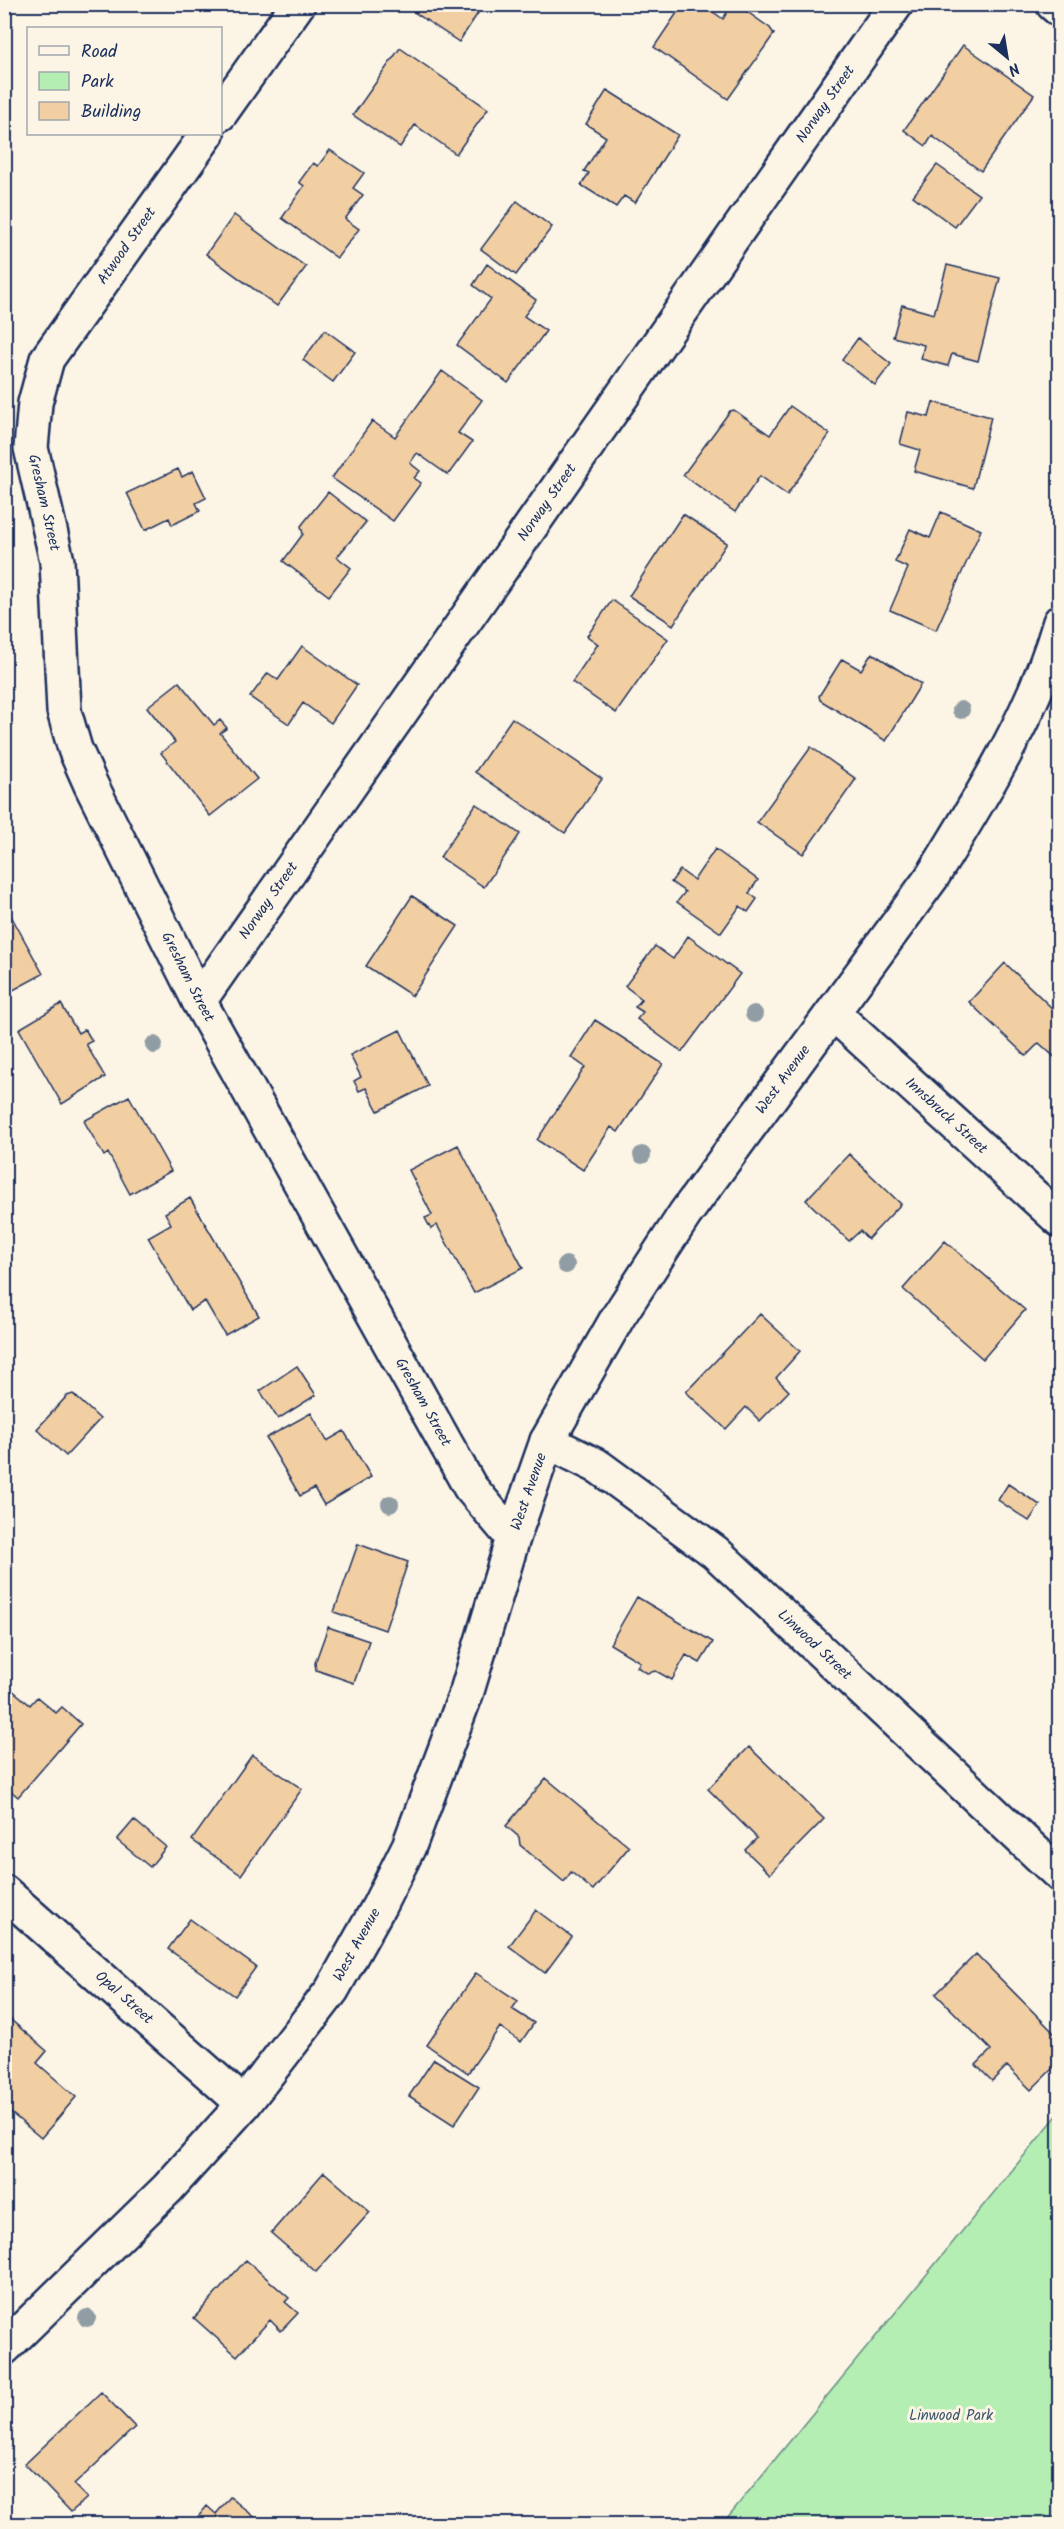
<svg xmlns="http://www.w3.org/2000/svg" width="1064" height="2529" font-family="Kalam,sans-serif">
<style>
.green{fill:#b4eeb2;stroke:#688e88;stroke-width:1.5}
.building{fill:#f2cfa3;stroke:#1b2f5e;stroke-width:1.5}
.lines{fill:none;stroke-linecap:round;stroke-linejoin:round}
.minor-casing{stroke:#1b2f5e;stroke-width:38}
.path{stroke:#1b2f5e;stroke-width:4;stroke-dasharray:1.5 4.5;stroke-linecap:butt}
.minor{stroke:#fcf5e5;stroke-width:33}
.tree{fill:#919da4}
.labels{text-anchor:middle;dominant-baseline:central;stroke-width:6;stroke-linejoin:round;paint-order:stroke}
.street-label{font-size:15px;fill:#1b2f5e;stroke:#fcf5e5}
.park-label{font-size:15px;fill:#3a556f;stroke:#fcf5e5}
</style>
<rect width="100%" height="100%" fill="#fcf5e5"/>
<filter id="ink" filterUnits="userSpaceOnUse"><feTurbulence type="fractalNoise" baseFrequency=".0167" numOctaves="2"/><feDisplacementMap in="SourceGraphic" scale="12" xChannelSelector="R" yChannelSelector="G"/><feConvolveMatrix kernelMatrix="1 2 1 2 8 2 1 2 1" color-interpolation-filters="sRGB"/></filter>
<g filter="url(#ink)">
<path class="green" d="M1059,2113V2524H722Z"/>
<path class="building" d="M419,4H484L459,42L414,12Z
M683,4H702L723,19L732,4H736L770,28L774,34L728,99L654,47Z
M963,45L1034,95L981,171L932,136L926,146L904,130Z
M400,48L488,109L456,154L415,125L400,147L353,115Z
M607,90L678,135L635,203L624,196L616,207L581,185L589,173L584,171L606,137L586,124Z
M330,150L364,173L353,188L363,195L345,219L359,229L337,258L282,218L304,186L299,182L313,163L318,166Z
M937,165L979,195L955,227L913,196Z
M517,201L552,227L516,275L481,249Z
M234,215L306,267L277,306L206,254Z
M487,264L536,300L524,316L546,331L508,383L457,345L491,299L473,285Z
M947,265L1000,278L978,361L952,354L948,366L921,359L924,345L893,337L902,305L934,314Z
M325,330L355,352L333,382L303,360Z
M858,338L891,364L875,385L842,360Z
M442,371L482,400L458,433L472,442L448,475L417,453L410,463L420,471L414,478L421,483L393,521L332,478L372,421L395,437Z
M933,402L991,417L973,488L914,471L920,450L900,444L908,412L929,417Z
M790,406L830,434L787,495L760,476L735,512L683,475L730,411L734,410L770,435Z
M178,469L182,477L193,471L206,498L196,503L200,511L172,525L169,518L145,530L127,493Z
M328,492L366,522L337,557L351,568L329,596L283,561L303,534L301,526Z
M941,512L981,530L936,630L890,610L908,568L895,562L910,529L930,538Z
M683,514L727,543L673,625L629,596Z
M612,600L668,639L616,713L572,682L598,644L587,636Z
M302,646L357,685L331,723L303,703L289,724L250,697L268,673L278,680Z
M872,653L921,684L886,741L820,700L819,696L842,659L861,670Z
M179,682L214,725L220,720L227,728L220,733L257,779L210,816L161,753L175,742L147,707Z
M512,718L602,779L565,833L475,772Z
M811,747L856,779L803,854L757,822Z
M476,804L520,834L484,887L440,857Z
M715,849L758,880L749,893L757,899L748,912L740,906L721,933L677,902L685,892L671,882L680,870L694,880Z
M412,896L458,926L412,996L366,966Z
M4,903L43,974L4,995Z
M688,936L740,974L682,1052L637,1019L643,1012L635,1007L642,999L625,986L655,946L673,959Z
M1005,963L1057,1013L1060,1010V1062L1039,1043L1026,1056L969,1002Z
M61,1004L78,1033L85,1029L92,1041L86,1044L105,1077L62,1104L19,1029Z
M595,1020L663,1064L618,1132L611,1127L583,1170L537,1140L585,1067L571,1057Z
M400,1030L428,1086L378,1111L366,1088L359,1091L354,1081L361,1077L350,1055Z
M129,1096L171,1171L130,1194L108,1153L104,1156L84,1121Z
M458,1145L523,1268L474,1293L437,1225L431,1229L425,1218L432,1215L409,1170Z
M849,1154L901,1204L868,1239L860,1231L849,1241L806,1200Z
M190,1198L259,1316L225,1335L205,1301L190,1310L148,1237L171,1224L165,1213Z
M945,1241L1025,1310L983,1359L903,1289Z
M760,1314L800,1351L776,1378L789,1391L760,1421L746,1407L726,1429L686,1392Z
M297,1366L316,1395L278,1419L260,1391Z
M73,1394L100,1419L66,1456L37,1429L67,1396Z
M1060,1397V1413L1051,1405Z
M311,1413L327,1441L344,1431L371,1477L324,1505L314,1488L300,1496L266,1438Z
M1008,1484L1040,1505L1029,1521L998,1500Z
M358,1544L408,1562L385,1630L334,1612Z
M637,1597L713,1642L700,1663L686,1655L672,1680L656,1671L647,1673L637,1667L640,1662L610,1644Z
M328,1627L369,1641L354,1683L316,1670L315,1663Z
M4,1683L30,1705L37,1697L56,1713L62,1707L81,1724L18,1797L4,1785Z
M749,1747L824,1819L770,1874L745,1850L757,1838L708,1789Z
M252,1755L302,1789L241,1875L192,1840Z
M546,1778L629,1847L593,1890L571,1872L564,1882L520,1845L519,1837L506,1826Z
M134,1820L166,1847L150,1867L117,1840Z
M536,1910L572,1937L545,1973L509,1946Z
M190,1919L256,1967L235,1996L168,1949Z
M976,1954L1060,2039V2061L1031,2090L1007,2066L992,2081L976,2065L991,2050L936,1994Z
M476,1973L518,2001L512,2009L534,2023L521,2042L500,2027L468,2073L427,2045Z
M4,2014L47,2051L37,2063L76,2097L41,2138L4,2107Z
M434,2059L479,2087L454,2125L409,2096Z
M324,2172L370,2212L316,2272L271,2233Z
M246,2260L289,2298L285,2302L298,2313L281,2331L270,2320L237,2356L194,2318Z
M101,2392L135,2427L74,2485L87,2498L71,2512L25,2464Z
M230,2497L263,2524H192L207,2506L216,2514Z"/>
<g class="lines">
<g class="minor-casing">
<g id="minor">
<path d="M1053,4L1060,10"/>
<path d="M220,114L298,4"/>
<path id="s1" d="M207,134L47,359L35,403L31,448L57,561L64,711L75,749L91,785L199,1001L470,1487L513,1538"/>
<path id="s2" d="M199,1001L896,4"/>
<path id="s3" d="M833,1013L1060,1220"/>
<path id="s4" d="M547,1441L599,1467L715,1552L1060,1875"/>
<path id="s5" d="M4,1892L244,2104"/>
<path id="s6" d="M4,2348L168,2188L244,2104L332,1990L379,1906L409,1846L467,1691L513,1538L547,1441L618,1317L685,1214L932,877C982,796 1034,713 1060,622"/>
</g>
</g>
<path class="path" d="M1052,2524L1060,2505"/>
<use href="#minor" class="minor"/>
</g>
<g class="tree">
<circle cx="961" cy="710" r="9"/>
<circle cx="754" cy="1014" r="9"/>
<circle cx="154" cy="1045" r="9"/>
<circle cx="642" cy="1155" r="9"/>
<circle cx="566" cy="1265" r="9"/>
<circle cx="390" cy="1504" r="9"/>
<circle cx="87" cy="2318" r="9"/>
</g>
</g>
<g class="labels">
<g class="street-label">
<text stroke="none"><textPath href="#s2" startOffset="1094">Norway Street</textPath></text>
<text transform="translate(127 246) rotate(-55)">Atwood Street</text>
<text stroke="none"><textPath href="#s1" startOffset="423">Gresham Street</textPath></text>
<text stroke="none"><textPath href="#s2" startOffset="608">Norway Street</textPath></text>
<text stroke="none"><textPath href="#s2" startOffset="122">Norway Street</textPath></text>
<text stroke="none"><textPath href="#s1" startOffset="927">Gresham Street</textPath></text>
<text stroke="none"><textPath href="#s6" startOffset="1510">West Avenue</textPath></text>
<text stroke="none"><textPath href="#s3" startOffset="153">Innsbruck Street</textPath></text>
<text stroke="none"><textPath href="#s1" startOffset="1413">Gresham Street</textPath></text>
<text stroke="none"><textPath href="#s6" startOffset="1024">West Avenue</textPath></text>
<text stroke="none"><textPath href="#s4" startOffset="338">Linwood Street</textPath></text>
<text stroke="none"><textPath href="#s6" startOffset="538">West Avenue</textPath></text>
<text stroke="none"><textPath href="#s5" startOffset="160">Opal Street</textPath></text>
</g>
<g class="park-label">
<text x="951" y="2416">Linwood Park</text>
</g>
</g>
<rect width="1064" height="2529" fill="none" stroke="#fcf5e5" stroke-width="24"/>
<rect x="12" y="12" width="1040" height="2505" fill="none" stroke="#1b2f5e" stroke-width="2" filter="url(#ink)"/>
<rect x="27" y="27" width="195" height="108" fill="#fcf5e5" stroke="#a2a6af" stroke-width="1.5"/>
<rect x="39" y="46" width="30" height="9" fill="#fcf5e5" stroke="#a2a6af" stroke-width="1.5"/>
<text x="81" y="57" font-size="18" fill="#1b2f5e">Road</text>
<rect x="39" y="72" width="30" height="18" fill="#b4eeb2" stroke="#a2a6af" stroke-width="1.5"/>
<text x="81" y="87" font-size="18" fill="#1b2f5e">Park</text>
<rect x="39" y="102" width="30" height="18" fill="#f2cfa3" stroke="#a2a6af" stroke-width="1.5"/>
<text x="81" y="117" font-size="18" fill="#1b2f5e">Building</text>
<g transform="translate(1007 57) rotate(150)" stroke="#fcf5e5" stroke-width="4.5" paint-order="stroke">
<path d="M0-4.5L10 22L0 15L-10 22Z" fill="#1b2f5e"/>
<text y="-9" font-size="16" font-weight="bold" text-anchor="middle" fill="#1b2f5e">N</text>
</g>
</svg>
